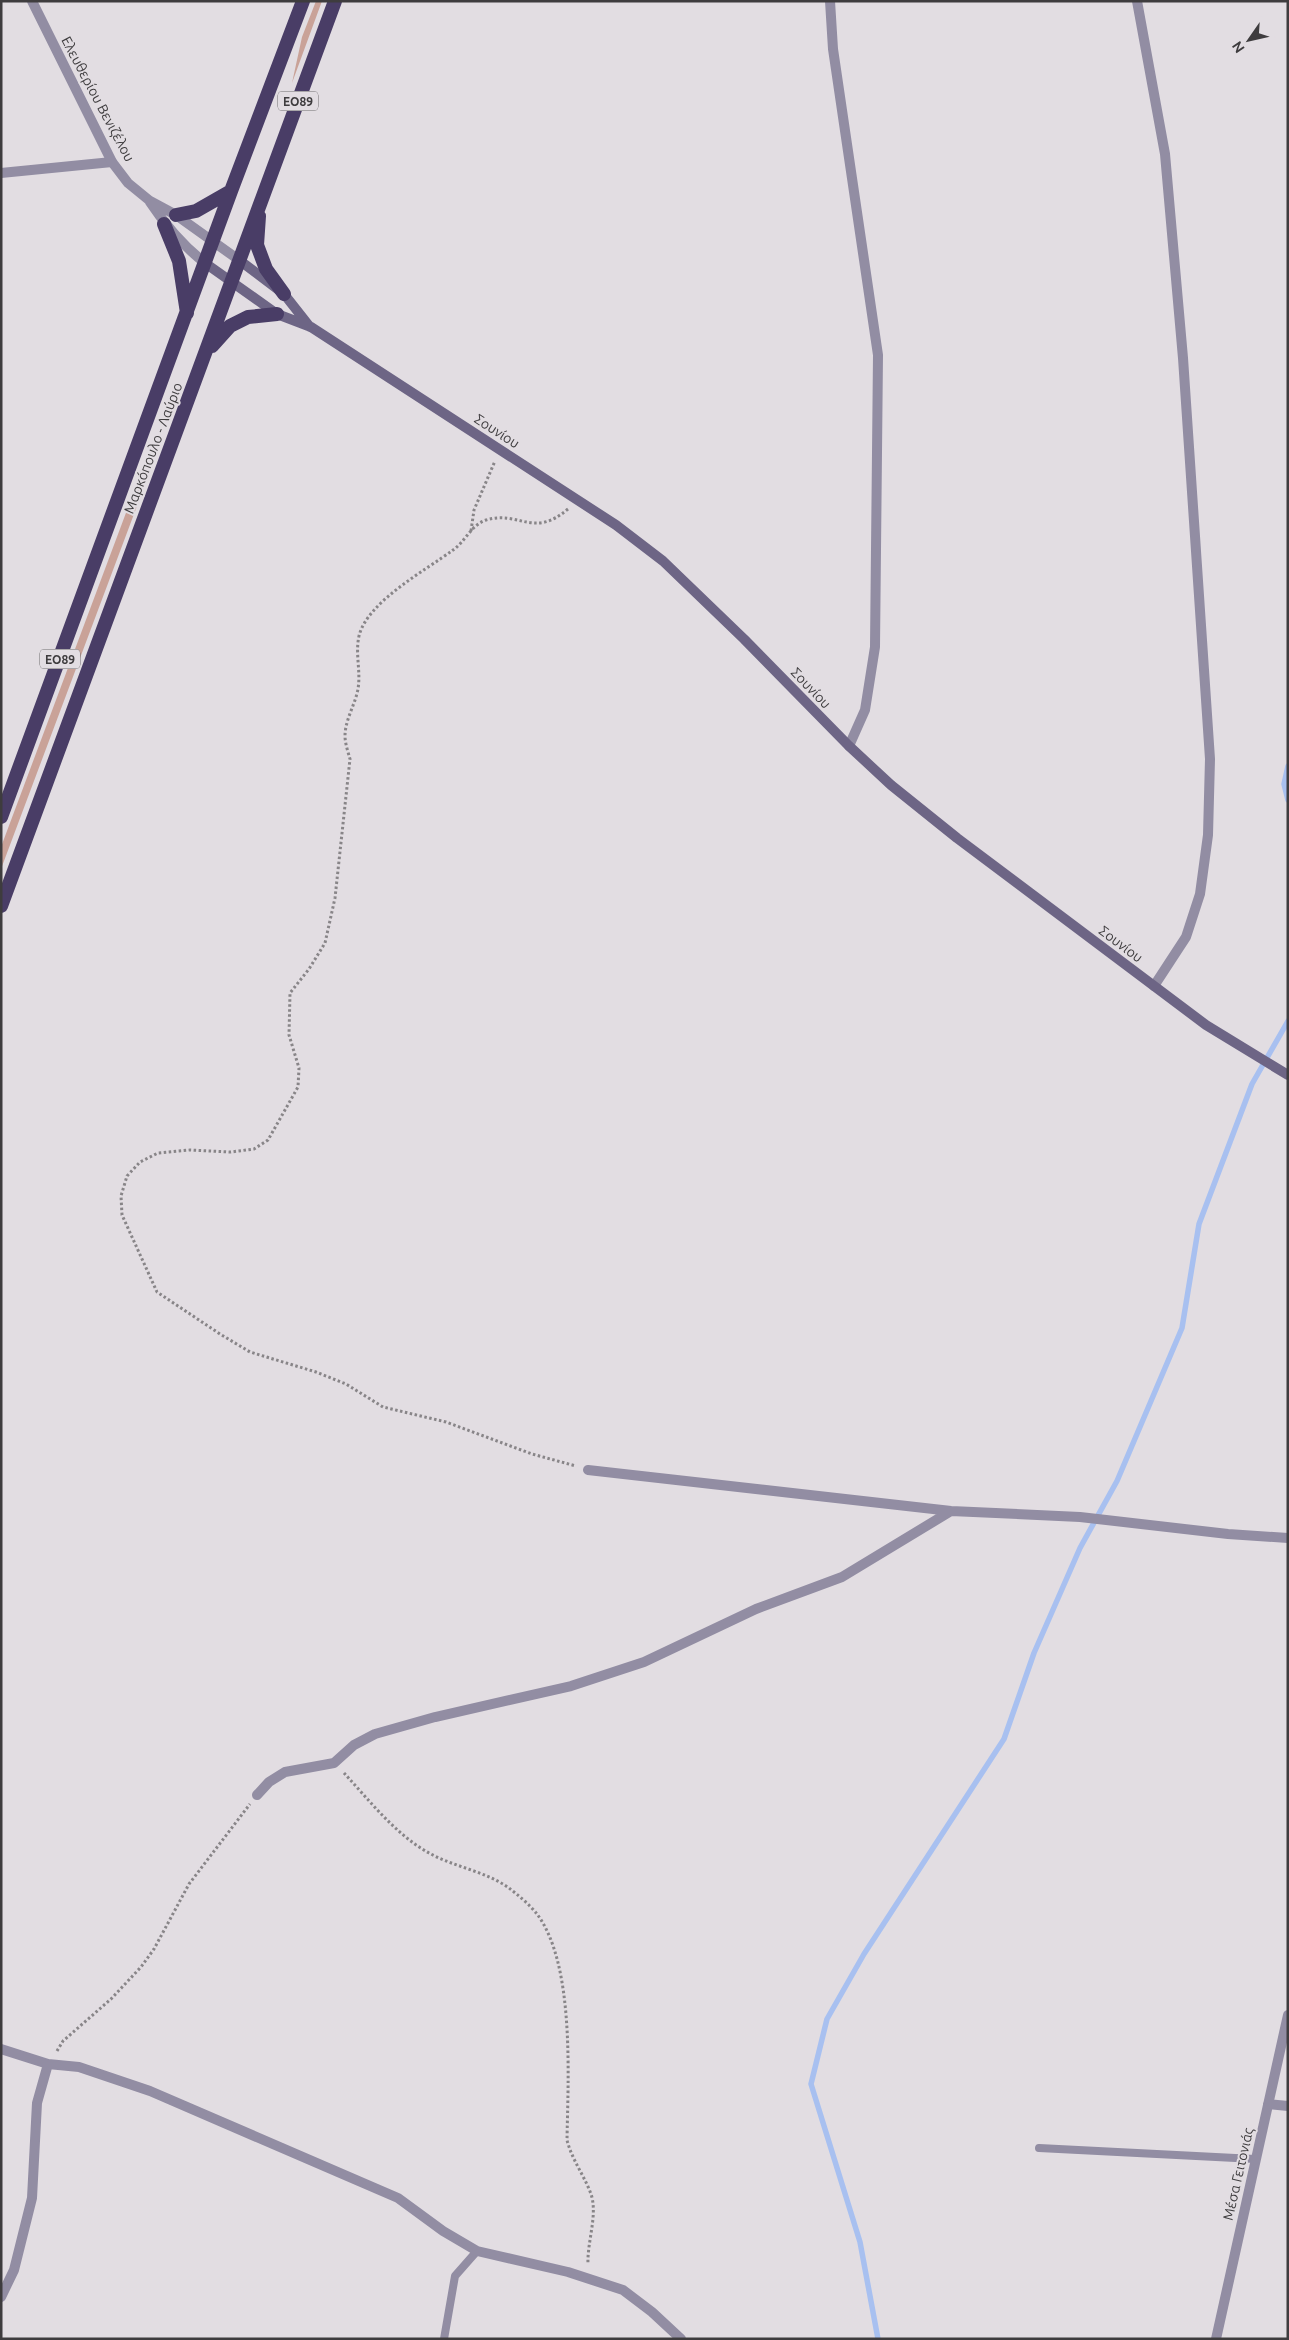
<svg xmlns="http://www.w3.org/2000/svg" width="1289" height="2340" font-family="Ubuntu,sans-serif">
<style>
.green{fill:#c9a298}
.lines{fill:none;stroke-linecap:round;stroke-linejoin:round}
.stream{stroke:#a8c0f0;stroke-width:5.5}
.path{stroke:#888588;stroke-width:3;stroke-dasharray:2.5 2.5;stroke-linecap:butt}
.service{stroke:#928da3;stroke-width:8}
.minor{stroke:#928da3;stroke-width:10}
.tertiary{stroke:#928da3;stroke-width:10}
.secondary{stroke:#6d6585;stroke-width:10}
.trunk{stroke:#493d66;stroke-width:14}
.labels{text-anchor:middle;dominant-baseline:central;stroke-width:4;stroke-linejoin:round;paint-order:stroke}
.shield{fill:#e2dde2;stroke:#6f6c6f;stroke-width:1}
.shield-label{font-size:12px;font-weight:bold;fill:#3e3c3e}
.street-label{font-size:14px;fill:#3e3c3e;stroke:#e2dde2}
</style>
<rect width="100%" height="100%" fill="#e2dde2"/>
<path class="green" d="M316,1H322L292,83L302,37Z
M145,462L140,498L1,869V847Z"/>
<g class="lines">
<path class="stream" d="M1288,766L1284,784L1288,800
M878,2339L860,2242L811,2084L827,2019L864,1954L1004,1739L1034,1653L1080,1548L1117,1481L1182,1328L1199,1224L1252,1084L1288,1021"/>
<path class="path" d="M568,509C533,539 519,510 486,520C471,525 465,542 453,550C426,570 367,602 359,636C355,654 361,671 358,689C355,705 345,720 345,736C345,743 348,752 350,759L335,898L325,943L309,969L290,993L289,1035L299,1068L298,1087L268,1140L254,1149L231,1152L190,1150L158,1153L140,1162L127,1176L121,1196L122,1215L157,1292L220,1334L250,1352L316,1372L346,1384L383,1407L446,1422L532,1454L576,1466
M471,531L474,510L495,461
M344,1773C369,1800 396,1835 429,1853C454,1867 485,1871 509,1888C518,1895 530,1905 537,1914C575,1965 568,2078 567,2140C572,2160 584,2175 591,2194C598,2215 587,2242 588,2264
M57,2051L63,2041L111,1999L141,1967L154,1949L189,1884L250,1804"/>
<path class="service" d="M1039,2148L1255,2159
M444,2339L455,2276L477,2251"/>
<path class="minor" d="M830,1L833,49L878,355L875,647L865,710L849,746
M1137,1L1165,154L1183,358L1210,759L1208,835L1200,894L1186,937L1154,986
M1,173L112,162
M588,1470L951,1511L1080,1517L1228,1534L1288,1538
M257,1795L269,1782L285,1772L334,1763L354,1745L375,1734L435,1717L571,1686L644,1662L756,1609L842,1577L951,1511
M1,2049L48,2064L79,2067L150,2091L398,2198L443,2231L477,2251L568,2272L623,2290L652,2312L681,2339
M1268,2104L1288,2106
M1,2297L14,2270L32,2198L37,2103L48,2064
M1216,2339L1288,2015"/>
<path class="tertiary" d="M32,1L112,162L128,183L150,201L176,215L239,260
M150,202C166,226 182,245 205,263"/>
<path class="secondary" d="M239,260L284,294L310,327
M205,263L277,314L311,327L616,525L663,561L744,639L849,746L891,785L957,838L1206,1025L1288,1075"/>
<path class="trunk" d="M176,215L196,211L231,191
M259,216L257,245L266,269L284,294
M164,224L179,261L187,313
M212,346L230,326L248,317L277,314
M1,817L231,191L303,1
M1,906L335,1"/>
</g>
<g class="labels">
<g class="shield">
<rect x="278" y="91.5" width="40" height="19" rx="4"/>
<rect x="40" y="649.5" width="40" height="19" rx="4"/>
</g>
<g class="shield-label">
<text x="298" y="101">ΕΟ89</text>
<text x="60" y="659">ΕΟ89</text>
</g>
<g class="street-label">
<text transform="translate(98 99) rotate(62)">Ελευθερίου Βενιζέλου</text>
<text transform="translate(497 431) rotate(33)">Σουνίου</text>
<text transform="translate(153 448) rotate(-69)">Μαρκόπουλο - Λαύριο</text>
<text transform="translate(811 688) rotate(46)">Σουνίου</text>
<text transform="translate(1121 944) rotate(37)">Σουνίου</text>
<text transform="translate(1238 2174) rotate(-77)">Μέσα Γειτονιάς</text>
</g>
</g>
<rect width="1289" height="2340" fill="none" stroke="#3e3c3e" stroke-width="5"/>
<g transform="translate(1249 40) rotate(236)" stroke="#e2dde2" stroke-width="4" paint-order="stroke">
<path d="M0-4L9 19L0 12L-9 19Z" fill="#3e3c3e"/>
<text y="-8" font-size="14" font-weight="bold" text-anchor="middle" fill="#3e3c3e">N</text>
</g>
</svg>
